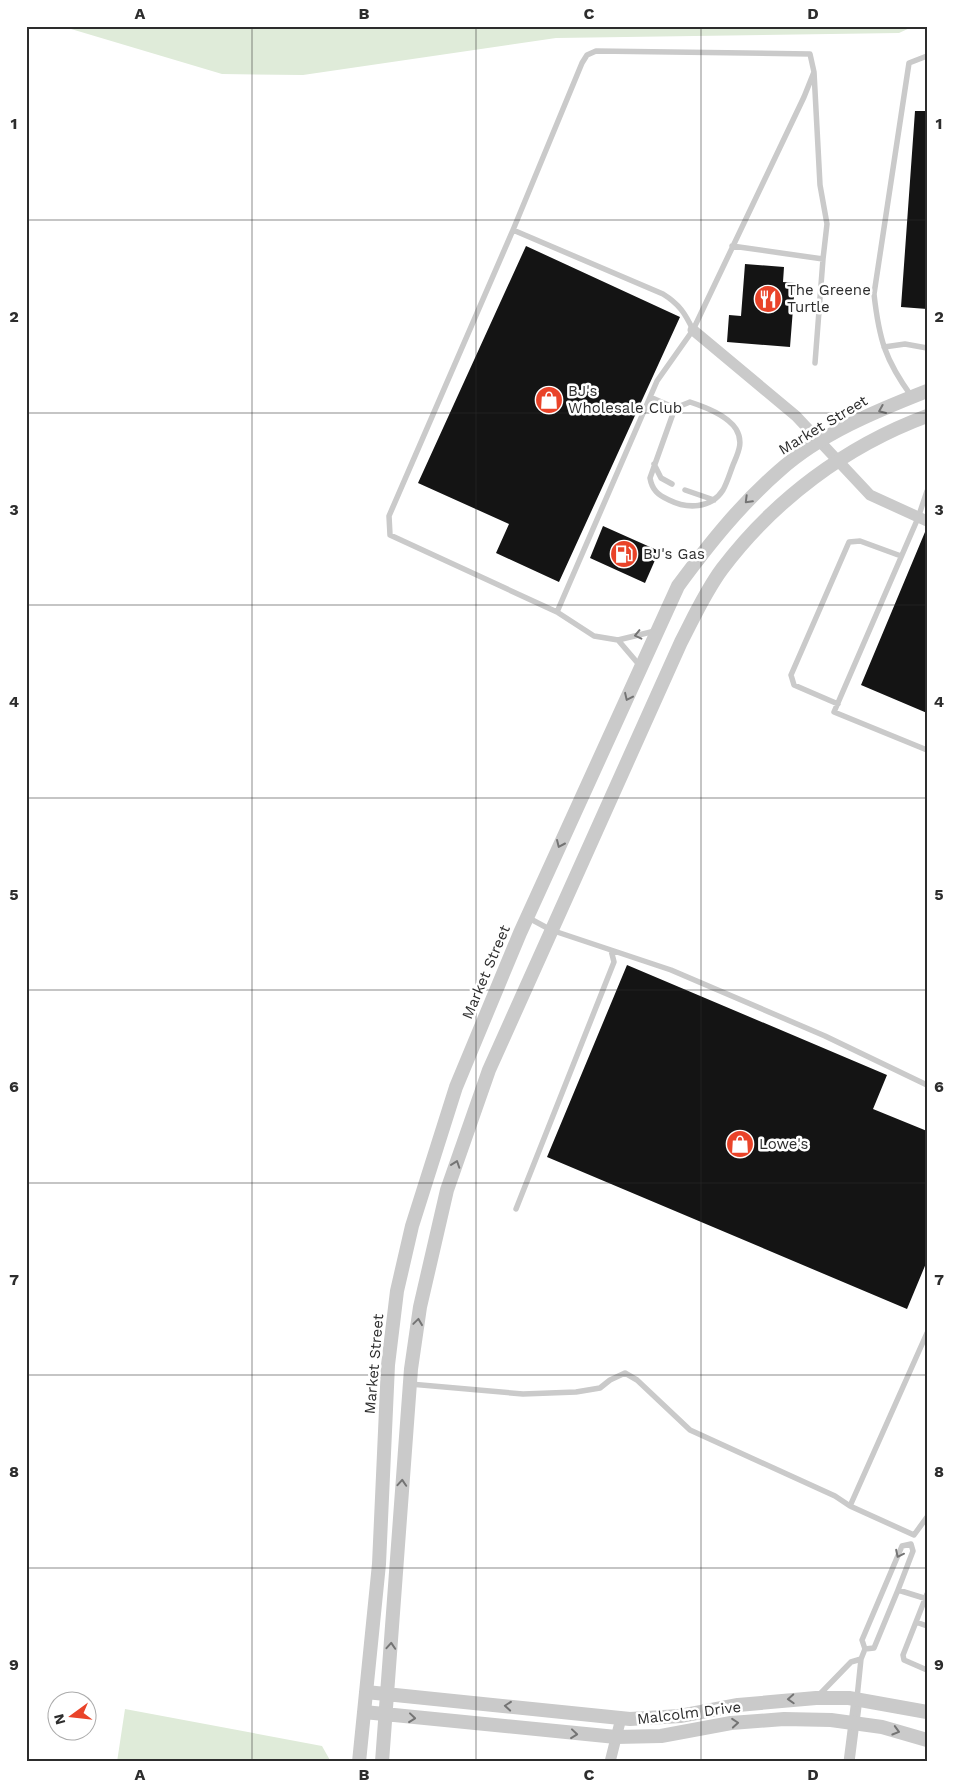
<svg xmlns="http://www.w3.org/2000/svg" width="953" height="1788" font-family="'Work Sans',sans-serif">
<style>
.green{fill:#dfebd9}
.building{fill:#141414}
.lines{fill:none;stroke-linecap:round;stroke-linejoin:round}
.service{stroke:#cacaca;stroke-width:5.5}
.minor{stroke:#cacaca;stroke-width:11}
.tertiary{stroke:#cacaca;stroke-width:14}
.oneway{stroke:#747474}
.grid{fill:none;stroke:#2d2d2d;stroke-width:1;stroke-opacity:0.55}
.labels{text-anchor:middle;dominant-baseline:central;stroke-width:5;stroke-linejoin:round;paint-order:stroke}
.poi-label{font-size:15px;fill:#2d2d2d;stroke:#fff;text-anchor:start}
.street-label{font-size:15px;fill:#2d2d2d;stroke:#fff}
.neatline{fill:none;stroke:#2d2d2d;stroke-width:2}
.grid-label{font-size:16px;text-anchor:middle;font-weight:bold;fill:#2d2d2d}
</style>
<rect width="100%" height="100%" fill="#fff"/>
<path class="green" d="M61,26H914L899,33L556,38L303,75L222,74Z
M125,1709L322,1746L331,1762H117Z"/>
<path class="building" d="M915,111H927V309L901,307Z
M526,246L680,317L559,582L496,553L509,524L418,483Z
M745,264L784,267L783,282L795,283L790,347L727,342L729,315L741,316Z
M603,526L659,551L645,583L590,558Z
M925,532L927,533V713L861,685Z
M627,965L887,1075L873,1109L927,1131V1261L907,1309L547,1157Z"/>
<g class="lines">
<path class="service" d="M513,230L663,294C679,304 685,313 693,330
M884,347L905,344L927,348
M815,363L823,259
M650,397L675,408
M912,397C885,360 879,339 874,294L909,63L927,56
M690,402C705,407 727,415 736,429C744,442 738,453 733,465C730,473 727,483 723,490C711,509 687,509 669,500C658,495 652,490 650,478L675,408Z
M654,464L661,478L672,484
M685,490L714,500
M927,491L918,518L834,712L927,750
M557,612L390,535L389,516L513,230L582,63L587,55L596,51L810,54L814,72
M655,631L618,640L594,636L557,612L657,381L693,330L804,97L814,72L820,185L827,224L823,259L732,246
M618,640L641,667
M838,704L794,685L791,675L849,542L860,541L901,556
M611,950L671,970L825,1036L927,1085
M516,1209L614,962L611,950L551,930L527,917
M927,1333L850,1506L914,1535L927,1517
M410,1384L523,1394L576,1392L600,1388L610,1380L625,1373L637,1380L690,1430L835,1496L850,1506
M927,1594L903,1655L904,1660L927,1670
M916,1622L927,1626
M865,1649L874,1648L898,1590L927,1599
M818,1696L851,1662L861,1659
M857,1698L861,1659L865,1649L862,1640L902,1546L911,1544L913,1551L898,1590"/>
<path class="minor" d="M693,330L796,416L870,495L927,521
M610,1762L621,1718
M849,1762L857,1699"/>
<path class="tertiary" d="M366,1692L630,1719L680,1716L738,1705L816,1698H849L927,1712
M364,1712L616,1737L661,1736L731,1723L784,1719L831,1720L882,1727L927,1740
M359,1762L379,1564L388,1365L397,1291L412,1226L456,1087L520,933L678,586C709,544 740,505 779,471C820,434 876,411 927,391
M382,1762L411,1369L420,1307L447,1190L489,1070L681,642C694,617 705,592 722,569C774,500 846,446 927,416"/>
</g>
<defs><path id="oneway-chevron" d="M-2-3.5L2.5 0L-2 3.5" fill="none" stroke-width="1.6" stroke-linecap="round" stroke-linejoin="round" transform="scale(1.25)"/></defs>
<g class="oneway">
<use href="#oneway-chevron" transform="translate(882 410) rotate(157)"/>
<use href="#oneway-chevron" transform="translate(748 500) rotate(135)"/>
<use href="#oneway-chevron" transform="translate(638 635) rotate(167)"/>
<use href="#oneway-chevron" transform="translate(628 697) rotate(115)"/>
<use href="#oneway-chevron" transform="translate(560 844) rotate(114)"/>
<use href="#oneway-chevron" transform="translate(456 1164) rotate(-71)"/>
<use href="#oneway-chevron" transform="translate(418 1322) rotate(-82)"/>
<use href="#oneway-chevron" transform="translate(402 1483) rotate(-86)"/>
<use href="#oneway-chevron" transform="translate(899 1554) rotate(116)"/>
<use href="#oneway-chevron" transform="translate(391 1646) rotate(-86)"/>
<use href="#oneway-chevron" transform="translate(791 1699) rotate(177)"/>
<use href="#oneway-chevron" transform="translate(508 1706) rotate(-175)"/>
<use href="#oneway-chevron" transform="translate(412 1718) rotate(6)"/>
<use href="#oneway-chevron" transform="translate(735 1723) rotate(-5)"/>
<use href="#oneway-chevron" transform="translate(896 1731) rotate(16)"/>
<use href="#oneway-chevron" transform="translate(574 1734) rotate(6)"/>
</g>
<path class="grid" d="M252,26V1762M476,26V1762M701,26V1762M26,220H927M26,413H927M26,605H927M26,798H927M26,990H927M26,1183H927M26,1375H927M26,1568H927"/>
<defs>
<g id="restaurant-disc" transform="scale(1.4375)"><circle r="9.5" fill="#e94329" stroke="#fff"/><path d="M-5-6h1v4h1v-4h1v4h1v-4h1v5L-1.5 .5V6h-2V.5L-5-1ZM5-6V6H3V1.5H1.5Q1.5-4 5-6Z" fill="#fff"/></g>
<g id="shop-disc" transform="scale(1.4375)"><circle r="9.5" fill="#e94329" stroke="#fff"/><path d="M-5-2.5h2.3a2.7 3.5 0 0 1 5.4 0H5L5.5 6h-11ZM-1.5-2.5h3a1.5 2.3 0 0 0-3 0Z" fill="#fff"/></g>
<g id="fuel-disc" transform="scale(1.4375)"><circle r="9.5" fill="#e94329" stroke="#fff"/><path d="M-5.5-6h7V0h2V4h1.3V-2.5L3-4.5l.8-.8L6-3V5H2.5V1h-1V6h-7ZM-4.2-4.7v3.2H.2V-4.7Z" fill="#fff"/></g>
</defs>
<g fill-rule="evenodd">
<use href="#restaurant-disc" x="768" y="299"/>
<use href="#shop-disc" x="549" y="400"/>
<use href="#fuel-disc" x="624" y="554"/>
<use href="#shop-disc" x="740" y="1144"/>
</g>
<g class="labels">
<g class="poi-label">
<text x="787" y="290">The Greene<tspan x="787" dy="17">Turtle</tspan></text>
<text x="568" y="391">BJ's<tspan x="568" dy="17">Wholesale Club</tspan></text>
<text x="643" y="554">BJ's Gas</text>
<text x="759" y="1144">Lowe's</text>
</g>
<g class="street-label">
<text transform="translate(823 425) rotate(-31)">Market Street</text>
<text transform="translate(486 972) rotate(-67)">Market Street</text>
<text transform="translate(374 1364) rotate(-85)">Market Street</text>
<text transform="translate(689 1713) rotate(-7)">Malcolm Drive</text>
</g>
</g>
<rect width="953" height="1788" fill="none" stroke="#ffffff" stroke-width="55"/>
<g transform="translate(72 1716) rotate(255)"><circle r="24" fill="#ffffff" stroke="#ababab"/>
<path d="M0-4L9 19L0 12L-9 19Z" fill="#e94329"/>
<text y="-8" font-size="14" font-weight="bold" text-anchor="middle" fill="#2d2d2d">N</text>
</g>
<rect x="28" y="28" width="898" height="1732" class="neatline"/>
<g class="grid-label">
<text x="140" y="19">A</text>
<text x="364" y="19">B</text>
<text x="589" y="19">C</text>
<text x="813" y="19">D</text>
<text x="14" y="129">1</text>
<text x="939" y="129">1</text>
<text x="14" y="322">2</text>
<text x="939" y="322">2</text>
<text x="14" y="515">3</text>
<text x="939" y="515">3</text>
<text x="14" y="707">4</text>
<text x="939" y="707">4</text>
<text x="14" y="900">5</text>
<text x="939" y="900">5</text>
<text x="14" y="1092">6</text>
<text x="939" y="1092">6</text>
<text x="14" y="1285">7</text>
<text x="939" y="1285">7</text>
<text x="14" y="1477">8</text>
<text x="939" y="1477">8</text>
<text x="14" y="1670">9</text>
<text x="939" y="1670">9</text>
<text x="140" y="1780">A</text>
<text x="364" y="1780">B</text>
<text x="589" y="1780">C</text>
<text x="813" y="1780">D</text>
</g>
</svg>
